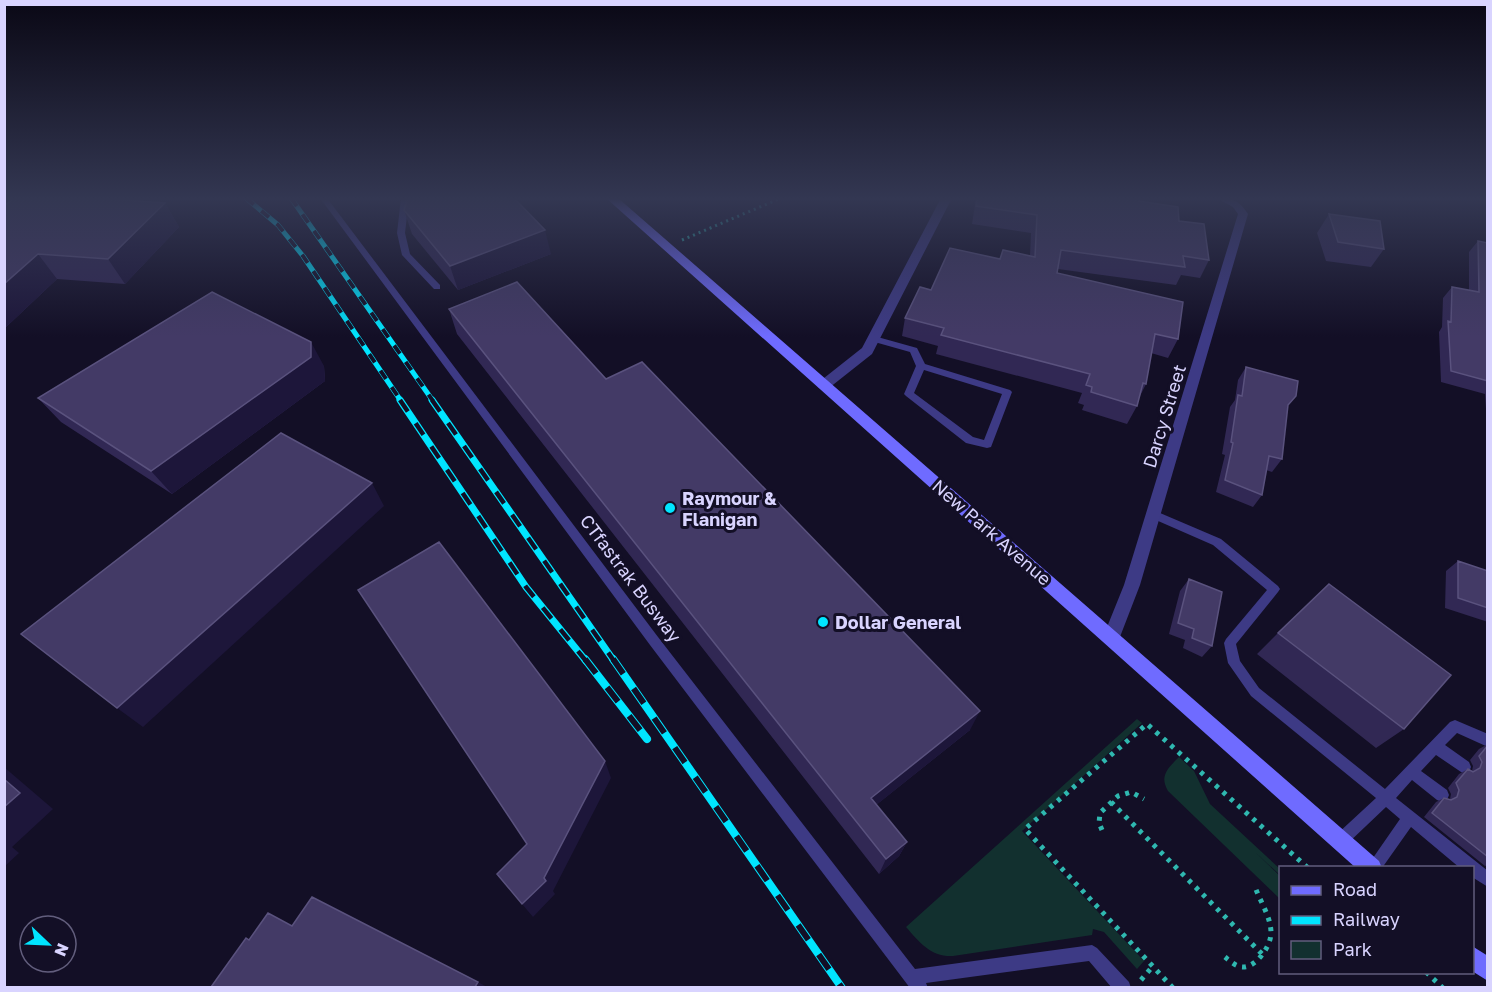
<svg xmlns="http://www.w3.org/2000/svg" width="1492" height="992" font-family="'Golos Text',sans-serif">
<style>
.green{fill:#12302f}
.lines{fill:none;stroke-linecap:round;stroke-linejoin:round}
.path-far1{stroke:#2fb8b0;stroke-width:3;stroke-dasharray:2 4;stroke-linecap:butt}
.path{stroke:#2fb8b0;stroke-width:5;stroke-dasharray:4 6;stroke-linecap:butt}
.service{fill:#3d3a85;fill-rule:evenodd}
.minor{fill:#3d3a85;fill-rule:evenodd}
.secondary{fill:#6f6bff;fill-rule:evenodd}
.rail-far2-casing{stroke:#00e5ff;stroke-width:5}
.rail-far1-casing{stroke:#00e5ff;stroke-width:7}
.rail-casing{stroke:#00e5ff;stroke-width:8}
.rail-far2{stroke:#130f26;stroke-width:4;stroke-dasharray:10;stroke-linecap:butt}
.rail-far1{stroke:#130f26;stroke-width:4.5;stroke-dasharray:14;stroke-linecap:butt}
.rail{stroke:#130f26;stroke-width:6;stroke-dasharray:18;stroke-linecap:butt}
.wall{fill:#312854}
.shaded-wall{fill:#1d163a}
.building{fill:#433a66;stroke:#5a527e;stroke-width:1.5}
.poi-dot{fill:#00e5ff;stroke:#130f26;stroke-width:2}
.labels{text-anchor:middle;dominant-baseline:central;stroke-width:6;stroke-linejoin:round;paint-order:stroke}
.street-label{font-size:18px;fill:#d9d4ff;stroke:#130f26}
.poi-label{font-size:18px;font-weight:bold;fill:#d9d4ff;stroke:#130f26;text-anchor:start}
</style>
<rect width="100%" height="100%" fill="#130f26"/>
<path class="green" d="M1137,719L1142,723L1022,831L1144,961L1137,969L1104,932L1093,929L1092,935L953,956C931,957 920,943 906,927Z
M1179,757L1194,771L1210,804L1280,869V875L1255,852L1280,876V899L1168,791C1159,776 1168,768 1179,757Z"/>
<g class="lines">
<path class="path-far1" d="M682,240L781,198"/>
<path class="path" d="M1111,802L1264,956
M1102,830L1099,823L1100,813L1118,796L1131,792L1144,799
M1225,957C1230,961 1235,966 1242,967C1256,968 1271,946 1271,933C1271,917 1260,901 1255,887
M1426,972L1443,988
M1141,980L1153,966
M1173,988L1025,829L1147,724L1308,868"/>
<path class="service" d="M320,198H327L658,637L915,969L1092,945L1097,948L1129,982L1131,988H1112L1089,961L926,983L928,988H910L650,645Z
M401,198H409L405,233L410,254L440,285V289H434L402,255L397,233Z
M874,336L917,348L925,364L1010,390L1012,392L991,447L987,448L966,443L906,396L904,394L916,366L910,352L871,341L870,339ZM924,370L1002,394L984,440L973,437L914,393Z
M1153,510L1221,539L1278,586L1280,589L1278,592L1236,644L1240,661L1259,688L1385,789L1450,722L1455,720L1488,734V747L1457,733L1445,745L1469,762L1471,767L1469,772L1464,774L1436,755L1421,771L1447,790L1449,795L1447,800L1442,802L1437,800L1412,780L1396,798L1488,871V887L1472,877V868H1460L1411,827L1382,868H1366L1400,819L1386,807L1346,845L1341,847L1336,845L1334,840L1336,835L1376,798L1251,696L1228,663L1224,643L1226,639L1267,590L1213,545L1149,517L1148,514L1149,511Z"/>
<path class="minor" d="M941,198H952L872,354L829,388H819L817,385L819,382L862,348Z
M1216,198C1232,198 1239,200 1248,214L1140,585L1118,642L1112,645L1106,642L1103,637L1124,585L1238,214L1233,207Z"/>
<path class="secondary" d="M606,198H618L1379,861L1382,868H1356Z
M1472,946L1488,956V981L1472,971Z"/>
<g class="rail-far2-casing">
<path id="rail-far2" d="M246,198L278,225L303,256L401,401
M291,198L433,401"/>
</g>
<g class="rail-far1-casing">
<path id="rail-far1" d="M400,400L526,587L586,661
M432,400L614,661"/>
</g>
<g class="rail-casing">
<path id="rail" d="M585,659L647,739
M613,659L842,988"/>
</g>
<use href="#rail-far2" class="rail-far2"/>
<use href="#rail-far1" class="rail-far1"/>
<use href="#rail" class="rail"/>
</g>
<path class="wall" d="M976,198H1139V201L1179,221L1209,260L1200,278L1181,275L1176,285L1058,269L1057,273L1178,339L1168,358L1151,353L1146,384L1139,398L1137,406L1127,424L1082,410L1084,405L1078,403L1082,393L936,354L938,346L902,336L905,318L931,290L1000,259L1030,256L1031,233L972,224Z
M134,201L165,203L179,227L125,284L57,279L4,329V206Z
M404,210L551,254L458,290L412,234Z
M1329,214L1384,249L1371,267L1326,261L1317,233Z
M1478,241L1488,243V439L1485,394L1441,382L1439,332L1442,327L1443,298L1452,287L1469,290V252Z
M449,309L606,379L970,730L876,805L907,842L899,856L879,874L457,334Z
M324,366L325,381L172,494L61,422L38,398Z
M1246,367L1287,409L1282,459L1272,472L1266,470L1262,495L1253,507L1216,492L1225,455L1222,454L1230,407L1235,400L1238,380Z
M1458,561L1487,571L1488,622L1445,608L1446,571Z
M1189,579L1212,646L1202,657L1183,648L1185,640L1169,634L1180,591Z
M1278,633L1404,729L1376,748L1257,654Z
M1488,744V865L1485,866L1424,817L1436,802L1444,798L1450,799L1451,794L1448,788L1459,774L1468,769L1472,771L1473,766L1470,760L1479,749Z"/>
<path class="shaded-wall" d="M95,198H136L111,222Z
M165,203L179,227L125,284L108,259Z
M545,230L551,254L458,290L450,266Z
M38,254L57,279L4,329V284Z
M311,342L324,366L325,381L172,494L151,471Z
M372,483L384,506L143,727L117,708Z
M980,711L970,730L865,814L871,798Z
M605,761L611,778L553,891L555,894L533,917L522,904Z
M4,767L53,809L12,847L19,853L4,867Z
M907,842L899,856L879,874L886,859Z
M478,982L487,987H475Z"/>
<path class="building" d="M14,198H96L165,203L108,259L38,254L4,284V206Z
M408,198H514L545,230L450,266L404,210Z
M977,198H1139V201L1178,207L1179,221L1204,224L1209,260L1183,256L1185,267L1061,250L1057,273L1183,302L1178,339L1155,334L1146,384L1143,383L1137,406L1091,392L1092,387L1086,385L1090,374L941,335L944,328L905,318L920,287L931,290L950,248L1000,259L1003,250L1035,257L1037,215L976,206Z
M1329,214L1380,221L1384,249L1338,242Z
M1478,241L1488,243V381L1451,371L1448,321L1451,322L1452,287L1479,292Z
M517,282L606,379L642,362L980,711L871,798L907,842L886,859L449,309Z
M212,292L311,342V357L151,471L38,398Z
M1246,367L1298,381L1296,396L1288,405L1282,459L1269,456L1262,495L1225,480L1233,443L1231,442L1238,395L1242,396Z
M281,433L372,483L117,708L21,634Z
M439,542L605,761L544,878L546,881L522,904L497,874L527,844L358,590Z
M1458,561L1488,571V608L1458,598Z
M1189,579L1222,592L1212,646L1192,638L1194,629L1178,623Z
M1329,584L1451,675L1404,729L1278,633Z
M1488,745V857L1432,813L1444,798L1451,800L1457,797L1459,790L1456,783L1468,769L1473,772L1480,768L1482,762L1479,756Z
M4,779L20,793L4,807Z
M312,897L478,982L475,987H211L246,938L249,940L268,913L292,926Z"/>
<linearGradient id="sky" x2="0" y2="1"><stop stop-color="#0a0815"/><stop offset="0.59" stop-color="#333752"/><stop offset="1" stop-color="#333752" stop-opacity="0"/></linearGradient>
<rect width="1492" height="337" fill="url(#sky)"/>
<g class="poi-dot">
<circle cx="670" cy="508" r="6"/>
<circle cx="823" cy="622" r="6"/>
</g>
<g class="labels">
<g class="street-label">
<text transform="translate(1164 416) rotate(-73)">Darcy Street</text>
<text transform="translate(992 532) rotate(41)">New Park Avenue</text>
<text transform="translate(631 578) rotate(53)">CTfastrak Busway</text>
</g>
<g class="poi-label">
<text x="682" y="498">Raymour &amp;<tspan x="682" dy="21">Flanigan</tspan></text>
<text x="835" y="622">Dollar General</text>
</g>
</g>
<rect width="1492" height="992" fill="none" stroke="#d9d4ff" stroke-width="12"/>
<rect x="1279" y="866" width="195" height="108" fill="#130f26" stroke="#625e7d" stroke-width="1.5"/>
<rect x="1291" y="886" width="30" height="9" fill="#6f6bff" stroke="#625e7d" stroke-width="1.5"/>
<text x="1333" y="896" font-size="18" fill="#d9d4ff">Road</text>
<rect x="1291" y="916" width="30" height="9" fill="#00e5ff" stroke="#625e7d" stroke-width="1.5"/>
<text x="1333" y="926" font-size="18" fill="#d9d4ff">Railway</text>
<rect x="1291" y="941" width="30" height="18" fill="#12302f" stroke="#625e7d" stroke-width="1.5"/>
<text x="1333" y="956" font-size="18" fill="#d9d4ff">Park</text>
<g transform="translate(48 944) rotate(113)"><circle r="28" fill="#130f26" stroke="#625e7d" stroke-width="1.5"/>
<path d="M0-4.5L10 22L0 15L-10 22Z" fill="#00e5ff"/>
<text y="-9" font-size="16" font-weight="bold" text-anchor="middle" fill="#d9d4ff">N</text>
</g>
</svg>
